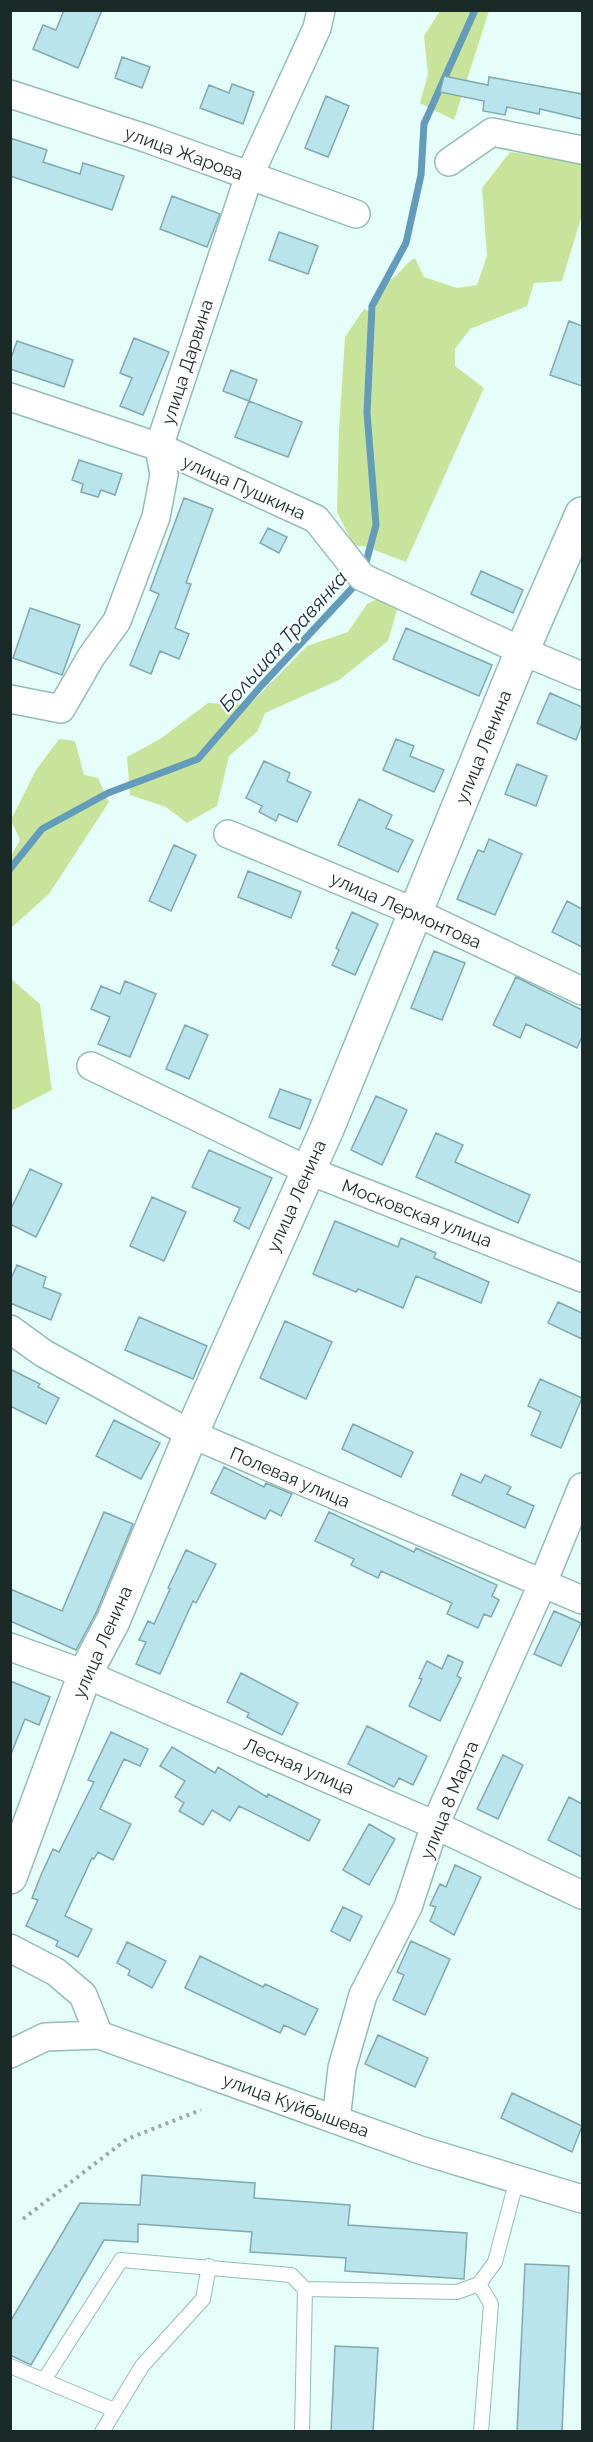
<svg xmlns="http://www.w3.org/2000/svg" width="593" height="2442" font-family="Raleway,sans-serif">
<style>
.green{fill:#c8e49a}
.lines{fill:none;stroke-linecap:round;stroke-linejoin:round}
.stream{stroke:#629bbb;stroke-width:7}
.building{fill:#b9e4ec;stroke:#80a9b0;stroke-width:1.5}
.lane-casing{stroke:#93bdb4;stroke-width:16}
.street-casing{stroke:#93bdb4;stroke-width:30}
.secondary-casing{stroke:#93bdb4;stroke-width:36}
.path{stroke:#97aca8;stroke-width:4;stroke-dasharray:3 4.5;stroke-linecap:butt}
.lane{stroke:#fff;stroke-width:14}
.street{stroke:#fff;stroke-width:27}
.secondary{stroke:#fff;stroke-width:33}
.labels{text-anchor:middle;dominant-baseline:central;stroke-width:4.5;stroke-linejoin:round;paint-order:stroke}
.street-label{font-size:18px;fill:#1a2a27;stroke:#fff}
.water-label{font-size:20px;font-style:italic;fill:#07324a;stroke:#fff}
</style>
<rect width="100%" height="100%" fill="#e5fef9"/>
<path class="green" d="M440,11H489L454,120L420,103L428,74L424,36Z
M510,152L582,162V215L562,281L534,283L527,306L470,329L455,349V366L484,388L406,562L364,546H354L337,512L339,430L345,337L364,309L375,314L376,302L387,281C400,277 403,264 415,258L424,277L457,288L477,285L487,256L482,188Z
M377,599L397,610L388,641L339,680L265,713L257,732L229,756L217,806L187,823L166,807L130,795L127,757L160,739L208,703L249,705L307,646L348,632L367,604Z
M59,739L75,741L84,775L98,778L109,802L49,894L11,928V856L20,840L11,820L36,770Z
M11,979L40,1004L52,1090L11,1111Z"/>
<g class="lines">
<path class="stream" d="M364,570L376,525L367,413L372,306L406,243L421,175L424,124L475,10
M10,869L42,829L108,793L198,759L261,686L358,582"/>
</g>
<path class="building" d="M64,10H102L78,68L33,49L43,25L56,30Z
M122,57L150,67L142,88L115,78Z
M444,76L488,85L489,77L582,94V119L540,109L539,114L507,107L505,115L483,111L484,101L440,92Z
M232,84L254,92L243,124L200,108L209,85L229,93Z
M326,96L349,106L328,157L305,148Z
M10,138L47,150L43,162L80,174L83,163L124,176L112,210L10,176Z
M172,196L220,214L207,247L160,229Z
M279,232L318,246L308,274L269,260Z
M569,321L582,326V386L550,375Z
M134,338L169,352L143,415L120,406L132,378L120,373Z
M17,341L73,360L64,387L10,369V361Z
M231,370L257,380L249,401L223,391Z
M249,401L302,422L288,457L235,437Z
M79,460L122,474L115,495L101,490L98,497L81,492L83,484L72,480Z
M184,498L213,509L186,583L191,584L175,628L189,634L179,659L160,651L151,674L130,665L159,594L150,590Z
M268,528L287,537L279,553L260,543Z
M481,571L523,590L513,613L471,594Z
M30,608L80,625L62,675L13,658Z
M406,628L492,665L479,696L393,659Z
M550,693L582,707V724L576,740L537,723Z
M396,739L414,746L410,756L444,770L434,792L383,770Z
M264,761L290,773L287,781L311,792L297,822L279,814L276,821L259,812L262,806L246,798Z
M517,764L547,776L536,806L505,794Z
M359,799L392,815L386,828L413,840L398,872L338,845Z
M489,839L522,854L495,915L457,899L478,850L484,852Z
M174,845L196,855L171,911L149,901Z
M248,871L301,892L291,918L238,897Z
M567,901L582,909V947L552,932Z
M352,912L378,924L355,975L332,965L339,950L336,948Z
M434,951L465,963L442,1020L411,1008Z
M516,977L582,1010V1037L577,1048L526,1024L520,1038L493,1025Z
M125,981L156,994L130,1057L98,1044L110,1017L91,1009L101,986L120,994Z
M185,1025L208,1035L189,1079L166,1069Z
M280,1089L311,1100L300,1129L269,1117Z
M376,1096L407,1110L382,1165L351,1150Z
M436,1133L463,1145L455,1162L530,1195L518,1223L416,1177Z
M209,1150L272,1178L249,1229L234,1221L240,1208L192,1187Z
M30,1169L62,1184L36,1237L10,1224V1211Z
M152,1197L186,1212L164,1261L130,1246Z
M335,1221L398,1247L401,1238L436,1253L434,1258L489,1282L481,1303L416,1276L403,1308L358,1289L356,1292L313,1274Z
M17,1265L46,1277L43,1287L61,1294L51,1320L10,1303V1281Z
M558,1302L582,1313V1339L548,1323Z
M139,1317L207,1346L193,1379L125,1350Z
M285,1321L332,1342L306,1399L260,1378Z
M10,1369L40,1384L38,1387L59,1398L46,1424L10,1406Z
M540,1379L582,1398L561,1448L531,1435L541,1412L528,1406Z
M114,1420L160,1443L141,1479L96,1456Z
M353,1424L413,1452L401,1477L342,1449Z
M224,1467L264,1487L266,1483L292,1494L281,1516L270,1510L265,1519L211,1493Z
M461,1474L481,1483L485,1475L511,1487L507,1494L534,1506L525,1528L452,1495Z
M104,1512L133,1524L96,1613L76,1650L10,1621V1589L62,1611Z
M329,1512L414,1552L416,1548L497,1585L492,1596L499,1600L491,1617L484,1614L478,1628L447,1614L452,1603L381,1571L378,1578L351,1565L354,1559L315,1541Z
M186,1550L216,1564L196,1603L193,1601L160,1674L136,1664L146,1642L139,1640L148,1621L154,1624L170,1589L168,1588Z
M554,1611L581,1623L561,1666L534,1654Z
M448,1655L463,1662L457,1676L461,1678L440,1721L409,1706L422,1679L419,1678L427,1661L442,1669Z
M241,1673L298,1703L282,1735L247,1717L249,1713L227,1702Z
M10,1681L50,1697L39,1725L25,1719L11,1754Z
M367,1726L427,1756L413,1785L399,1778L394,1787L348,1764Z
M111,1732L148,1749L140,1766L124,1759L100,1809L131,1824L113,1860L98,1852L94,1859L92,1858L65,1916L92,1929L78,1957L56,1946L58,1941L26,1926L38,1900L32,1898L41,1875L53,1849L59,1852L94,1782L88,1780Z
M172,1747L215,1773L218,1767L267,1797L268,1794L320,1820L309,1841L239,1806L230,1821L212,1810L203,1825L179,1811L184,1803L175,1797L185,1781L160,1766Z
M503,1755L523,1765L498,1819L477,1809Z
M569,1797L582,1804V1857L548,1840Z
M369,1824L395,1839L369,1885L343,1870Z
M455,1865L481,1877L454,1935L430,1921L436,1907L430,1905L440,1884L446,1887Z
M343,1907L362,1916L350,1941L331,1931Z
M411,1941L450,1959L425,2015L393,2000L404,1975L397,1972Z
M127,1942L166,1961L152,1988L128,1975L130,1970L117,1963Z
M200,1956L263,1987L265,1984L318,2009L305,2035L284,2025L280,2033L185,1988Z
M378,2035L428,2058L415,2087L365,2064Z
M512,2093L582,2126L572,2152L501,2118Z
M142,2175L255,2183L254,2198L350,2205L348,2225L467,2233L464,2279L345,2271L346,2258L250,2252L252,2232L138,2224V2242L104,2240L31,2365L10,2355V2322L80,2203L140,2205Z
M525,2264L569,2266L562,2432H517Z
M335,2346L378,2348L373,2432H331Z"/>
<g class="lines">
<g class="lane-casing">
<path id="lane" d="M479,2284L491,2304L481,2432
M10,2366L114,2410
M44,2380L121,2260L291,2275L305,2289L457,2292L479,2284L495,2262L517,2179
M102,2432L142,2366L203,2299L209,2266
M302,2432L305,2289"/>
</g>
<g class="street-casing">
<path id="street" d="M10,94L148,139L356,214
M449,162L492,132L582,150
M10,397L159,447L316,519L362,577L522,651L582,676
M10,699L61,709L91,657L117,621L156,517L164,475L159,447L249,176L317,28L321,10
M228,834L415,912L582,991
M91,1066L307,1170L582,1278
M10,1329L43,1353L191,1434L582,1600
M10,1647L85,1674L435,1825L582,1895
M10,1948L56,1972L83,1995L99,2035
M10,2054L45,2037L99,2035L420,2150L582,2199
M336,2120L342,2068L363,1995L408,1907L435,1825L542,1585L582,1487"/>
</g>
<g class="secondary-casing">
<path id="secondary" d="M10,1877L85,1674L113,1621L191,1434L327,1129L522,651L582,514"/>
</g>
<path class="path" d="M23,2219L127,2139L201,2110"/>
<use href="#lane" class="lane"/>
<use href="#street" class="street"/>
<use href="#secondary" class="secondary"/>
</g>
<g class="labels">
<g class="street-label">
<text transform="translate(184 153) rotate(20)">улица Жарова</text>
<text transform="translate(187 362) rotate(-72)">улица Дарвина</text>
<text transform="translate(244 487) rotate(24)">улица Пушкина</text>
<text transform="translate(483 747) rotate(-68)">улица Ленина</text>
<text transform="translate(406 910) rotate(24)">улица Лермонтова</text>
<text transform="translate(296 1196) rotate(-66)">улица Ленина</text>
<text transform="translate(417 1213) rotate(21)">Московская улица</text>
<text transform="translate(290 1477) rotate(23)">Полевая улица</text>
<text transform="translate(102 1642) rotate(-66)">улица Ленина</text>
<text transform="translate(299 1766) rotate(23)">Лесная улица</text>
<text transform="translate(449 1800) rotate(-68)">улица 8 Марта</text>
<text transform="translate(296 2105) rotate(20)">улица Куйбышева</text>
</g>
<g class="water-label">
<text transform="translate(283 641) rotate(-48)">Большая Травянка</text>
</g>
</g>
<rect width="593" height="2442" fill="none" stroke="#1a2a27" stroke-width="24"/>
</svg>
